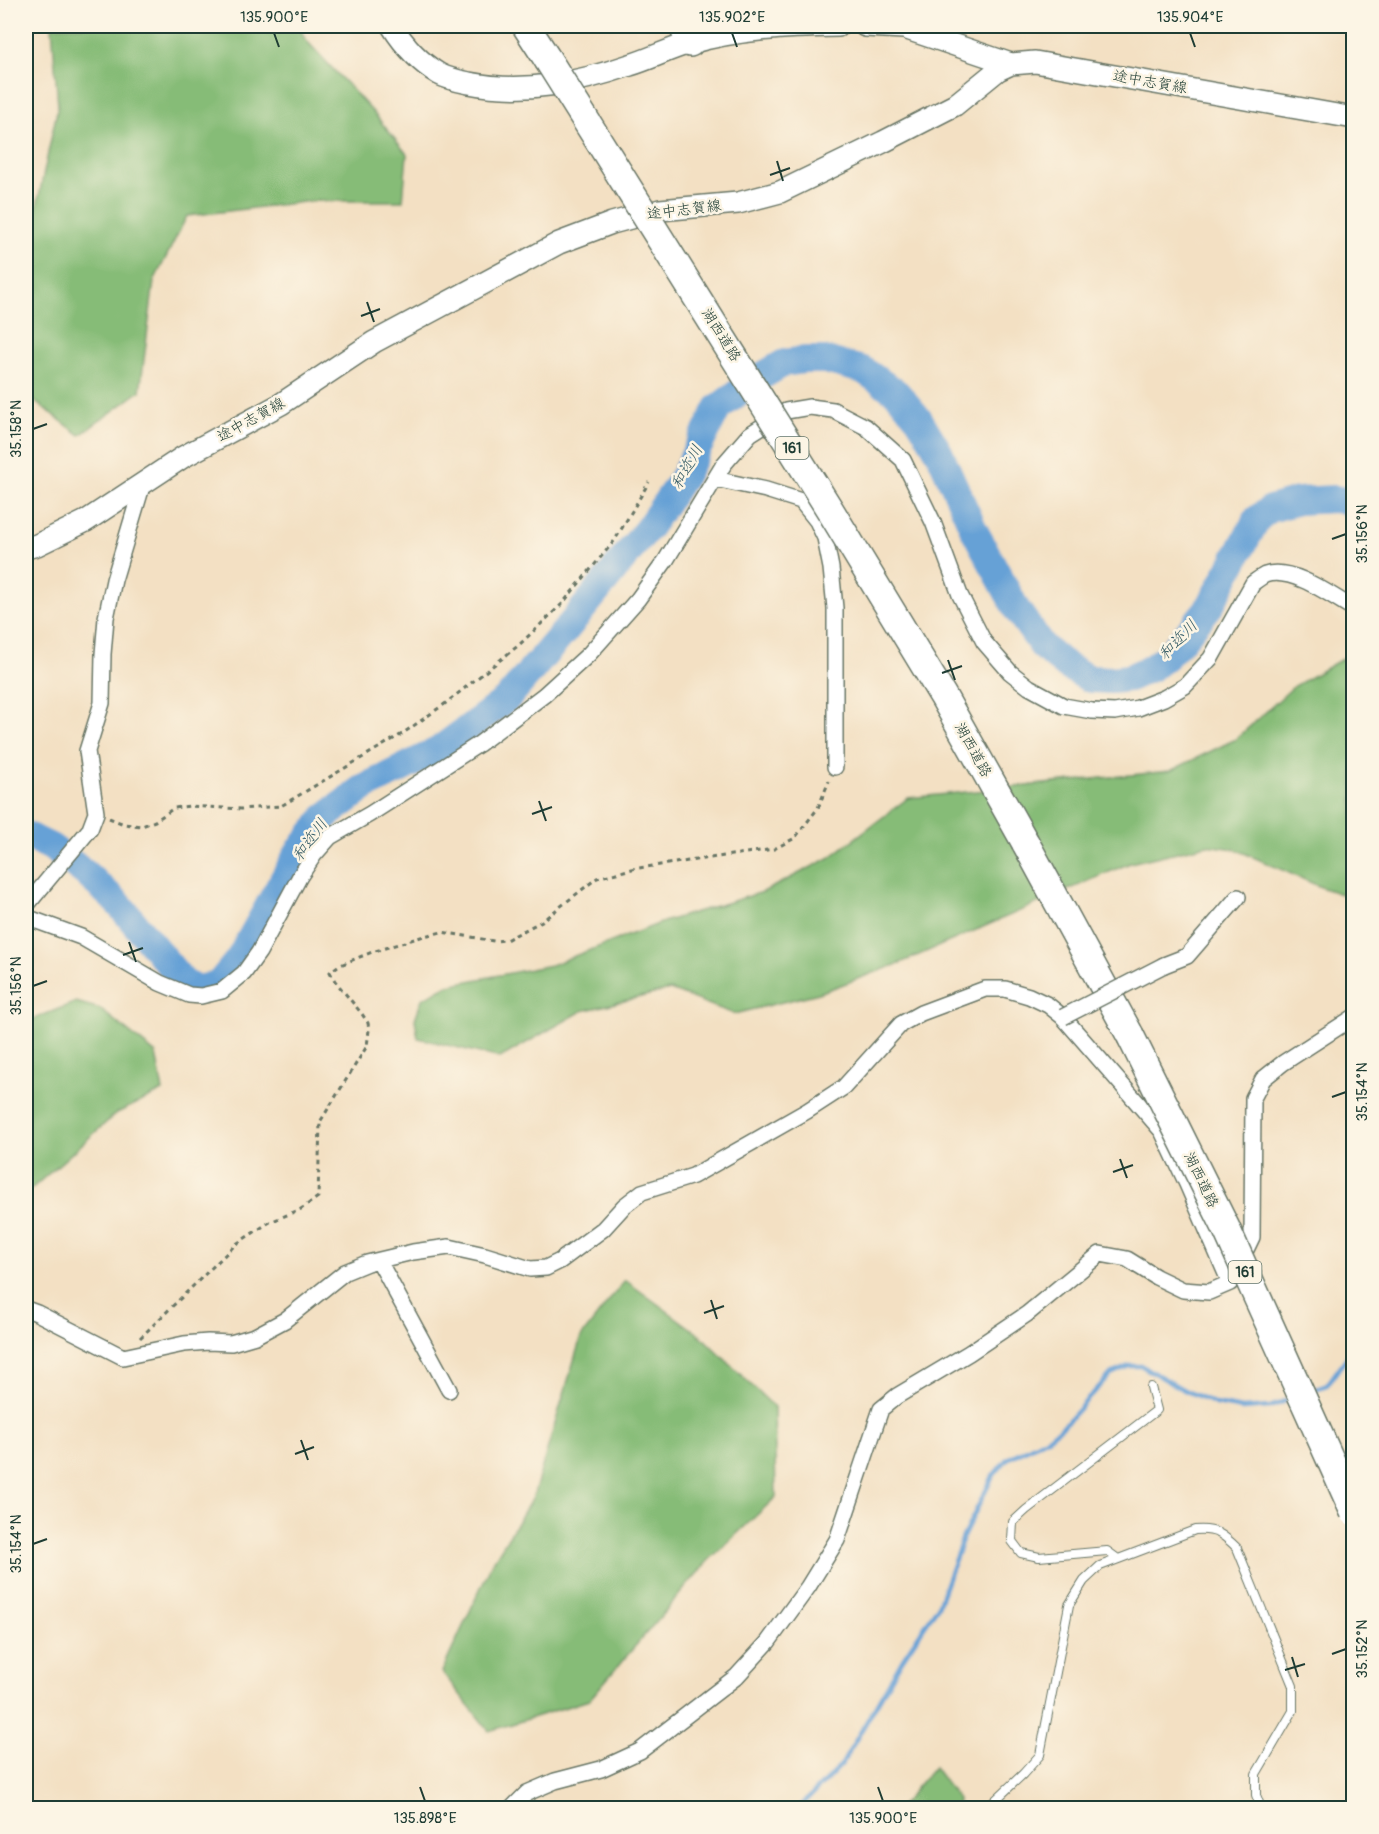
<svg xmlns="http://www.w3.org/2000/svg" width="1379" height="1834" font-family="Pangolin,'Klee One',sans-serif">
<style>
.forest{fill:#86bc77;stroke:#527c56;stroke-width:1.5}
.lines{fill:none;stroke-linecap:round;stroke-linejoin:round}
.stream{stroke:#66a1d6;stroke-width:4.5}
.river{stroke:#66a1d6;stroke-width:28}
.lane-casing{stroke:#697666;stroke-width:10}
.street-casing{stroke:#697666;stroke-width:18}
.secondary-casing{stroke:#697666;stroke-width:24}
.highway-casing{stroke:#697666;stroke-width:30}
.path{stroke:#697666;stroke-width:3;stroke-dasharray:4.5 4.5;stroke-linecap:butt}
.lane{stroke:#fff;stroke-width:8}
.street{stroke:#fff;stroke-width:15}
.secondary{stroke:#fff;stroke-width:21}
.highway{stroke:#fff;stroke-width:27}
.street-bridge-casing{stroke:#697666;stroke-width:18;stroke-linecap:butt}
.highway-bridge-casing{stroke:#697666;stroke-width:30;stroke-linecap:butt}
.street-bridge{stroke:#fff;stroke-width:15}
.highway-bridge{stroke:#fff;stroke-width:27}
.ticks{fill:none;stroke:#1f3d34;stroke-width:2}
.labels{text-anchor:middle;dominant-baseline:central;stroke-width:5;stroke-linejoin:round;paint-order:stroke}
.shield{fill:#fcf5e5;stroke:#617469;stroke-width:1.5}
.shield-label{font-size:14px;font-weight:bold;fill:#1f3d34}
.street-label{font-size:15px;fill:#1f3d34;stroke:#fcf5e5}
.water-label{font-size:16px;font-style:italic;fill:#345b65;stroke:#fcf5e5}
.neatline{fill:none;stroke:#1f3d34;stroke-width:2}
.ticks-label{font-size:15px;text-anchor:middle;fill:#1f3d34}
</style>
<rect width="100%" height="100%" fill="#fcf5e5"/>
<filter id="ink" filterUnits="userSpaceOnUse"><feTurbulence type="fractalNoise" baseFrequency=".0167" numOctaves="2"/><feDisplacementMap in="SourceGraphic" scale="12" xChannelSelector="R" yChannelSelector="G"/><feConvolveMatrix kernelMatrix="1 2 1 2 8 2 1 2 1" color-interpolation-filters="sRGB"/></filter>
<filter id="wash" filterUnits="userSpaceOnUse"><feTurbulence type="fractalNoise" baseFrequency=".008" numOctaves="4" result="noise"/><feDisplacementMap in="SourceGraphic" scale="24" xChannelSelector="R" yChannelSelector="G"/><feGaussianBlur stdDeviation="1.35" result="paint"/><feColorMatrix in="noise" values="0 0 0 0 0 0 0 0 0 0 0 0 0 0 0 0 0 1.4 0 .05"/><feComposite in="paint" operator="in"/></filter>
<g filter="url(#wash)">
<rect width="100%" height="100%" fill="#f3e0c3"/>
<path class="forest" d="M52,26H299L305,39L372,111L407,154L403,201H312L187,216L154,281L140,391L80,435L29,397L33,224L58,106Z
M1342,659L1353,666V898L1323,888L1235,849L1207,845L1130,863L898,964L819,993L734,1014L670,990L582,1011L500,1058L418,1038L415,1019L422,999L448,985L551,965L666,921L763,892L829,858L908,798L1170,771L1236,739L1293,687Z
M76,1002L100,1009L156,1054L163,1091L117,1113L30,1190L26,1191V1022Z
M625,1280L700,1335L774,1407L776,1497L708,1561L589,1700L489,1731L442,1672L492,1563L533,1497L581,1337Z
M934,1767L958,1800L957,1808H899Z"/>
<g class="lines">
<path class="stream" d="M1310,1391L1327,1385L1354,1347
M796,1808L801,1806L842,1764L902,1660L938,1606L963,1537L993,1476L1007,1459L1048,1438L1064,1425L1111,1374L1129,1366H1142L1184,1390L1216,1404L1242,1409L1270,1407L1293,1398"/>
<path class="river" d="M26,835L51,847L85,873L117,902L184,983L197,989L218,985L239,959L299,851L326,816L365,787L439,750L507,699L565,631L649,527L684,476L718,408L755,380L784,363L804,360H825L863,370L897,393L919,419L939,452L973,528L1017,610L1043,647L1068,667L1090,679L1111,680L1129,678L1151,668L1166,657L1182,640L1210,606L1257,519L1270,509L1298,501L1334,499L1354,502"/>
</g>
</g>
<g filter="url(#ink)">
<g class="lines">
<g class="lane-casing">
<path id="lane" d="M1118,1559L1107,1551L1039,1557L1021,1553L1012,1541L1013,1522L1026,1510L1157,1410L1151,1387
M987,1808L1023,1774L1040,1755L1069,1605L1084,1581L1100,1566L1195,1530C1215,1528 1223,1534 1237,1548L1293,1686V1711L1256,1774V1795L1261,1808"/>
</g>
<g class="street-casing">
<path id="street" d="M715,479L766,490L801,501L817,521L825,538L831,568L835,608V767
M26,906L90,829L96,813L87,751L102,703L103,654L106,618L114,580L143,483
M26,917L81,937L160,983L189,995L201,996L222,991L244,973L259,952L300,876L314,855L330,837L370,814L479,744L544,695L589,654L638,599L666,560L724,464L750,434L786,411L810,407L833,410L866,427L903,460L933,522L960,595L984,642L1010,672L1029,687L1064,706L1092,711L1115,712L1138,708L1164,698L1185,686L1211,658L1253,583C1257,580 1261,577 1265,575C1292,566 1332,596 1354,609
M1164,965L1187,956L1238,897
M379,1261L449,1390
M26,1309L37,1313L123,1357L184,1344L208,1342L231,1343L255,1336L285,1320L345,1272L367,1263L413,1252L449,1247L485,1255L530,1269L546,1268L560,1261L603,1229L624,1206L642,1192L693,1176L807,1111L844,1087L901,1024L921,1013L985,989H1005L1029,996L1048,1005L1063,1017L1162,1131L1187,1184L1230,1283
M512,1808L527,1793L555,1781L601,1769L640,1751L736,1677L768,1642L808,1587L837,1540L881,1409L897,1396L969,1353L1027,1314L1100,1254L1127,1259L1156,1277L1183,1290L1209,1292L1230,1283L1252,1237L1253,1098L1263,1079L1283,1063L1354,1017"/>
</g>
<g class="secondary-casing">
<path id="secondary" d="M392,26C404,45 419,62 439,74C448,79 459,81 469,83C524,94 578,83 630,65C650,59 669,49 690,43C738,29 789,27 838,26
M865,26L904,28L1011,64
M26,548L37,545L86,521L183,457L281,404L374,342L559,243L612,223L660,210L738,203L780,192L883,142L955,105L998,70L1011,64L1035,62L1354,118"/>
</g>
<g class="highway-casing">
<path id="highway" d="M526,26L548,60
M683,26L690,43
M1025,842L1130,1035"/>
</g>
<path class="path" d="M109,818L124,824L142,826L155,821L174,808L190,806L241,809L281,806L402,734L446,703L519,645L562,604L615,540L649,482
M140,1338L236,1244L270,1222L301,1209L318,1197L320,1122L367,1046L369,1030L368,1023L362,1014L335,981L330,972L338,966L372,952L424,936L442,932L494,941L506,940L542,921L597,878L632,869L774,849L795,838L818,808L829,781"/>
<use href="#lane" class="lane"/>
<use href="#street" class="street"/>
<use href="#secondary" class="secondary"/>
<use href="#highway" class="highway"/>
<g class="street-bridge-casing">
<path id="street-bridge" d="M1063,1017L1164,965"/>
</g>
<g class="highway-bridge-casing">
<path id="highway-bridge" d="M548,60L830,510L943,696L1025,842
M1130,1035L1226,1228L1354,1512"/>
</g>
<use href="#street-bridge" class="street-bridge"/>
<use href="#highway-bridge" class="highway-bridge"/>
</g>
</g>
<path class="ticks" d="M274,33L279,47M732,33L737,47M1190,33L1195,47M777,161L783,181M770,175L790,168M367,302L374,322M361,316L380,309M33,429L47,424M1332,539L1346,534M948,660L955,680M942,673L962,666M539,801L546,821M532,814L552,807M129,942L136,962M123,955L143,948M33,986L47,981M1332,1097L1346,1092M1120,1159L1127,1178M1113,1172L1133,1165M711,1300L717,1319M704,1313L724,1306M301,1440L308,1460M295,1454L314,1447M33,1544L47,1539M1332,1654L1346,1649M1292,1657L1298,1677M1285,1670L1305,1664M420,1787L425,1801M878,1787L883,1801"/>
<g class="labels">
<g class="shield">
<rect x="775.5" y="437" width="33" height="22" rx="4.5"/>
<rect x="1228.5" y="1261" width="33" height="22" rx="4.5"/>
</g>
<g class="shield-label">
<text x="792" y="448">161</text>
<text x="1245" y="1272">161</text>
</g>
<g class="street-label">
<text transform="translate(1150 82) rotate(10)">途中志賀線</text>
<text transform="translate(684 210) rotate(-7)">途中志賀線</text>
<text transform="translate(721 335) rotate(58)">湖西道路</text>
<text transform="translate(251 420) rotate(-29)">途中志賀線</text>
<text transform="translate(973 750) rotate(61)">湖西道路</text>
<text transform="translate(1201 1180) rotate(64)">湖西道路</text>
</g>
<g class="water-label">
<text transform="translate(687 467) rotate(-61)">和迩川</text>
<text transform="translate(1178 640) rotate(-46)">和迩川</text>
<text transform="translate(310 840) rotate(-54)">和迩川</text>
</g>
</g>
<rect width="1379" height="1834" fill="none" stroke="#fcf5e5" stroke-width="66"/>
<rect x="33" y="33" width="1313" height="1768" class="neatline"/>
<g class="ticks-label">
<text x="274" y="22">135.900°E</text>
<text x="732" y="22">135.902°E</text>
<text x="1190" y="22">135.904°E</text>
<text transform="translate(16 429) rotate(-90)" y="5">35.158°N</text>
<text transform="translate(1362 534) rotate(-90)" y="5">35.156°N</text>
<text transform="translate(16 986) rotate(-90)" y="5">35.156°N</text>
<text transform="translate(1362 1092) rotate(-90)" y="5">35.154°N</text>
<text transform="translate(16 1544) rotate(-90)" y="5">35.154°N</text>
<text transform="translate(1362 1649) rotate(-90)" y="5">35.152°N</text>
<text x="425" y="1823">135.898°E</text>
<text x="883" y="1823">135.900°E</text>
</g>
</svg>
